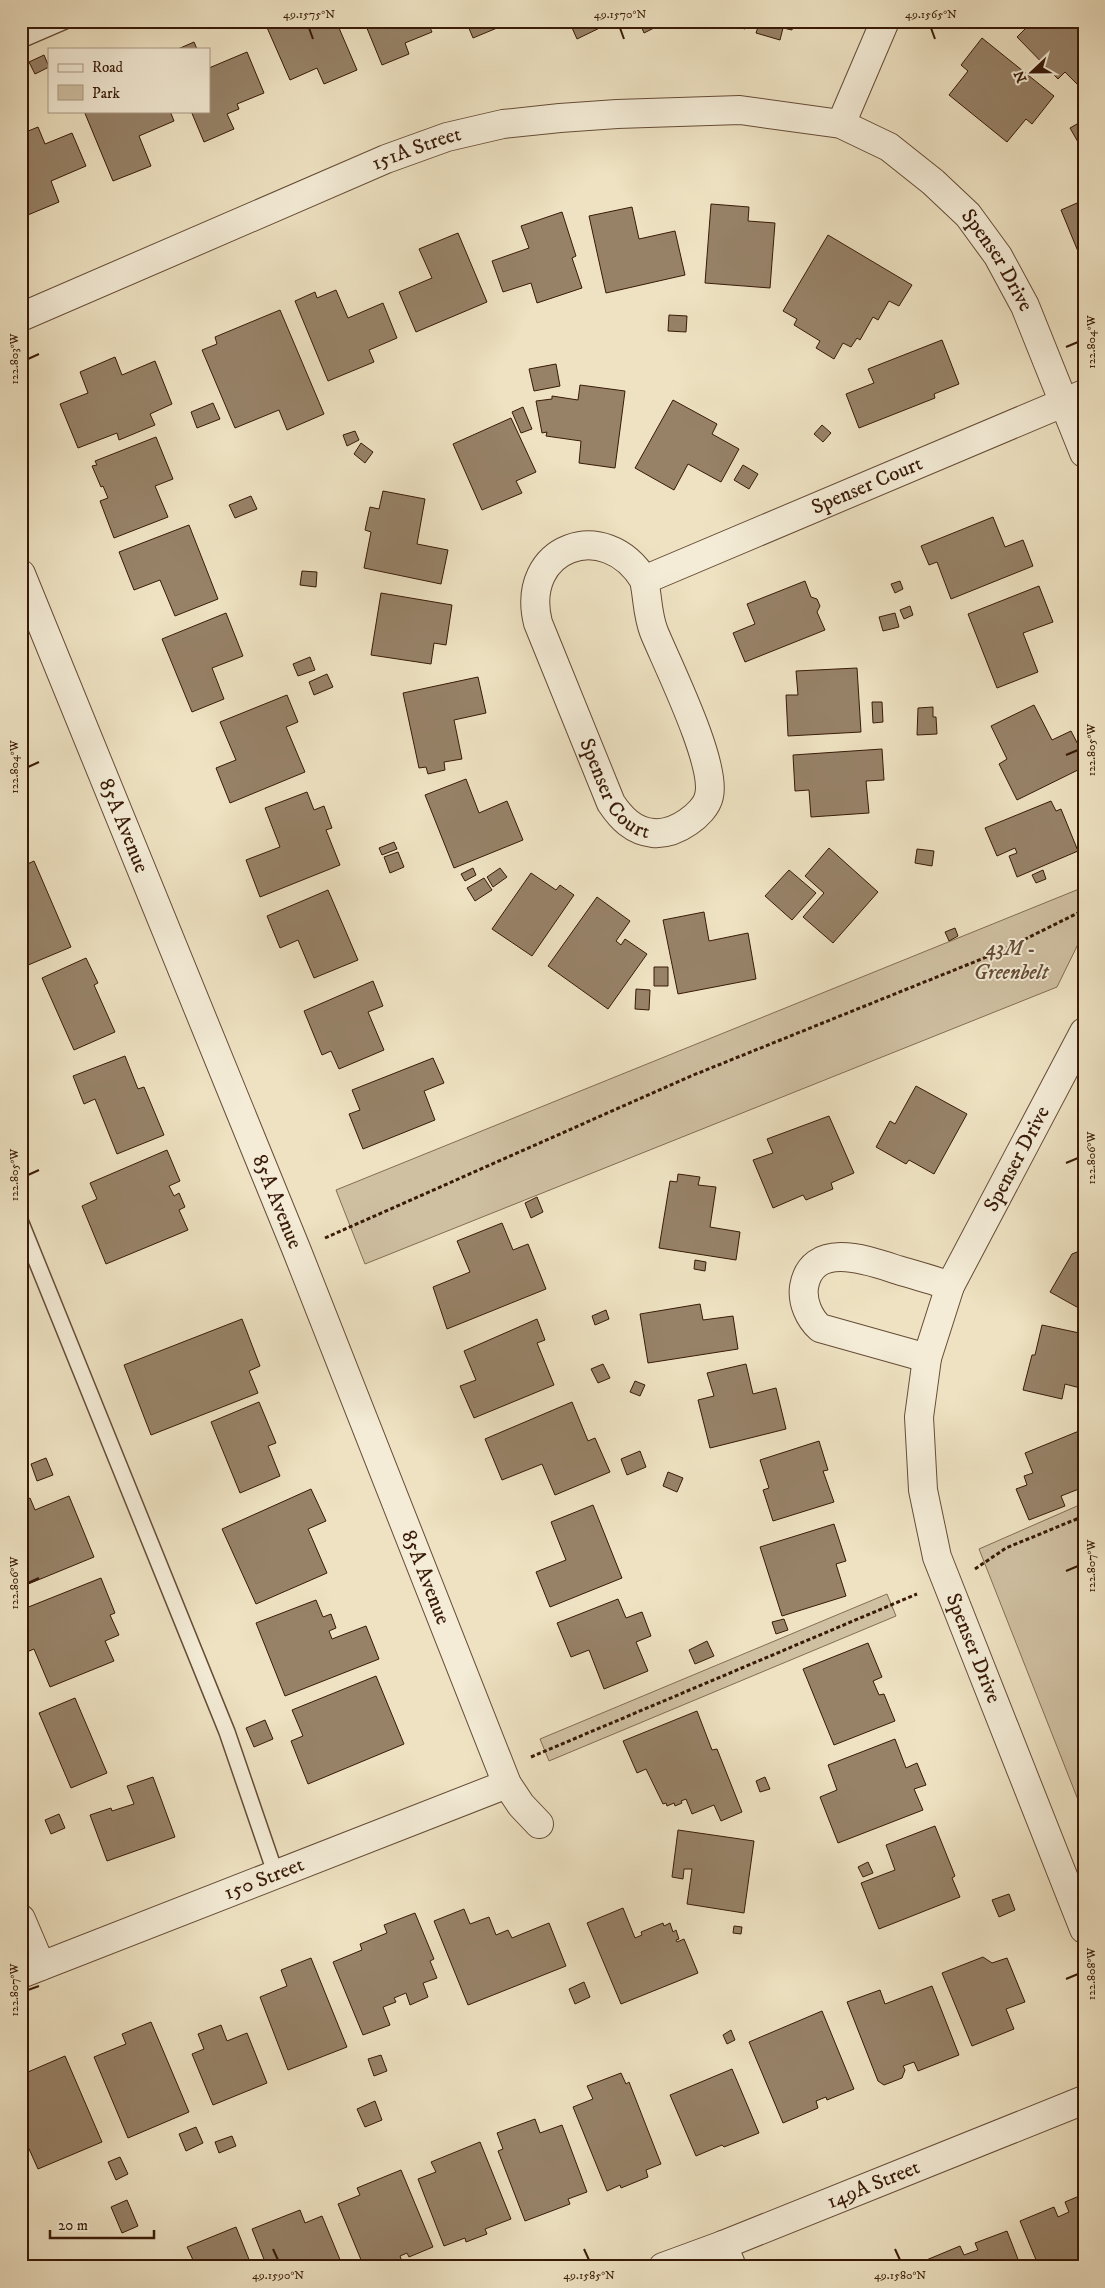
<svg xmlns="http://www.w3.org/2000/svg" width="1105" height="2288" font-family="'IM FELL DW Pica',serif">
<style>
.green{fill:#cfc0a2;stroke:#846d54}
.building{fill:#978268;stroke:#381a07}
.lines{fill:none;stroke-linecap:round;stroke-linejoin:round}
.service-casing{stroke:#664c36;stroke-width:18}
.minor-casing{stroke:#664c36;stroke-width:30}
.path{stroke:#381a07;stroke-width:3;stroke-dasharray:4 2.5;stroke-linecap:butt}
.service{stroke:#f4ecd7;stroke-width:15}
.minor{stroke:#f4ecd7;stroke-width:28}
.ticks{fill:none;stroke:#381a07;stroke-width:2}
.labels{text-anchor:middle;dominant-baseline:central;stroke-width:4;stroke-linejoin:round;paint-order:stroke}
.street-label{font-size:21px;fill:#381a07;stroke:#f4ecd7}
.park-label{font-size:21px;font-style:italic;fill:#654c36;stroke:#f4ecd7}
.neatline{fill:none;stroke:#381a07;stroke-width:2}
.ticks-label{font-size:12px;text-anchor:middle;fill:#381a07}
</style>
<rect width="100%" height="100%" fill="#eee2c2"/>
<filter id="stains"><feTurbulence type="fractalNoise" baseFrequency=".004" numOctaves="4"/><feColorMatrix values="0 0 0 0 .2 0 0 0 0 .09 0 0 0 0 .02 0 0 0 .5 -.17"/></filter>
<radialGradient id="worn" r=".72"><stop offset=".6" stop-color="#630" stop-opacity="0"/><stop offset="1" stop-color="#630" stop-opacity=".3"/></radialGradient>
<path class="green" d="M1084,887V932L1057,987L365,1264L336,1190Z
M1084,1503V1815L979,1549Z
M887,1594L896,1616L549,1761L540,1739Z"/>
<path class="building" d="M269,21H336L357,70L324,84L317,68L290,80L265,23Z
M364,21H427L432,32L405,43L409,54L382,65Z
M466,21H508L509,23L473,38Z
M569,21H614L577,39Z
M639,21H660L662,24L644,33Z
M717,21H747L745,29Z
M760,21H794L792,30L783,28L780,40L756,33Z
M1033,21H1050L1057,29L1064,21H1084V83L1080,87L1065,72L1058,79L1017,37Z
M982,38L1054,96L1032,124L1026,119L1007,142L949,95L968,71L961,65Z
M194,42L197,49H178Z
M247,52L264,93L237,104L239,109L227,114L234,129L204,142L191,111H209V68Z
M44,55L49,67L35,74L29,62Z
M84,111H170L174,121L139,136L151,166L113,181Z
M1084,120V139L1078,142L1070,128Z
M38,127L45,144L72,133L86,166L51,181L59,202L23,217L21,212V134Z
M1084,200V266L1061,210Z
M711,204L749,207L748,221L775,223L770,288L705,283Z
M632,207L639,239L675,231L685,275L606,293L589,216Z
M562,212L576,256L572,258L582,288L537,303L531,283L503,292L492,261L529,248L521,226Z
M458,233L487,302L416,332L399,292L432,278L419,249Z
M828,235L912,285L899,306L889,301L878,320L873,317L860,340L857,338L851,347L843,343L834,359L816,348L820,341L794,325L797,319L783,311Z
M336,290L348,318L383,303L397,338L369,350L374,362L328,381L295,301L315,292L317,298Z
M280,310L324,414L287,430L279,410L235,428L202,350L217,344L215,337Z
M669,315L687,316L686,332L668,331Z
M942,340L959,384L934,394L935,398L859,428L846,394L874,383L868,369Z
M115,357L122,375L155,361L172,404L150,414L155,425L119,440L117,433L78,448L60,404L88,393L80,372Z
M556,364L560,386L534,391L529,369Z
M580,385L625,391L615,468L579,463L581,441L546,436L547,432L542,433L536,401L552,399V396L578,400Z
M673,400L717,424L712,434L739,449L721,482L688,464L674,490L635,468Z
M213,403L220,419L197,428L191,412Z
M523,407L532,429L521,433L512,412Z
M511,418L536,472L516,481L522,493L482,510L453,444Z
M822,425L831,433L823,442L814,434Z
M355,431L359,440L347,446L343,435Z
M156,437L173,479L155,486L168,517L114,538L100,501L108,498L103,486L101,487L92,466L97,465L95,461Z
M361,443L373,452L365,463L354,454Z
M743,465L758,474L749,489L734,480Z
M383,491L425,499L417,544L448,550L441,584L364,568L371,532L365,530L370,507L379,509Z
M251,496L257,509L235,518L229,505Z
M993,517L1005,547L1023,540L1033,566L951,599L937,562L929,565L921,546Z
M189,525L218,599L175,616L160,580L134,590L119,552Z
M302,571L317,572L316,587L300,585Z
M805,581L811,597L817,599L820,606L817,612L825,630L745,662L733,633L755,624L747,604Z
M900,581L903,589L895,593L891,584Z
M1039,586L1053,622L1023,633L1038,672L997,688L968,614Z
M381,593L452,605L446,645L434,643L431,664L371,655Z
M910,606L913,615L904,619L900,610Z
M226,613L243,656L212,668L224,699L192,712L162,639Z
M895,613L899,627L883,631L879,617Z
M310,657L315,670L298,676L293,664Z
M857,668L861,732L788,736L786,695H798L796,671Z
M327,674L333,687L314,695L309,682Z
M478,677L486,713L454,720L462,759L444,762L445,770L428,774L426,767L419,768L403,693Z
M287,695L298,722L286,727L305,772L230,803L216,768L236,760L220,722Z
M872,702H882L883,722L873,723Z
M1034,705L1052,740L1071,731L1084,756V767L1017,800L999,764L1007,759L991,726Z
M933,707V717H936L937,734L917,735L918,708Z
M882,749L884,780L866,781L869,813L811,817L809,790L795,791L793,755Z
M466,779L479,813L507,801L523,840L454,868L425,795Z
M307,792L314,810L324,806L332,828L326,830L340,865L260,897L246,860L280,847L265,808Z
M1051,801L1056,811L1061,809L1078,851L1017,877L1009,856L1017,853L1015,848L997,856L985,828Z
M394,842L397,849L382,855L379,848Z
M829,848L878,892L833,943L803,917L824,893L805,876Z
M917,849L934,851L932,866L915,863Z
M398,852L404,867L390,873L384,857Z
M34,861L71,947L21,968V867Z
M473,868L476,875L465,881L461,874Z
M500,868L507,877L493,887L487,877Z
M789,870L816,893L792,920L765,896Z
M1043,870L1046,879L1036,883L1032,875Z
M531,873L556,890L560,885L574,895L532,956L492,929Z
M484,878L492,890L475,901L467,888Z
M328,890L358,960L314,978L298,940L280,948L267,916Z
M597,897L630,921L616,941L621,945L625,939L647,954L608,1009L548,966Z
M704,912L709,941L748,933L756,979L678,994L663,920Z
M955,928L958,936L949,941L945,932Z
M86,958L98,983L94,985L115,1032L74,1050L42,978Z
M654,967H668V986H654Z
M373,981L383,1006L368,1012L384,1050L339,1069L331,1051L322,1055L304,1011Z
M636,989L650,990L649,1010L635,1009Z
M125,1056L138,1089L144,1087L164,1135L117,1154L95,1099L84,1104L73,1076Z
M433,1058L444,1083L424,1091L435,1120L363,1149L349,1114L360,1110L352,1090Z
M916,1086L967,1114L934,1174L909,1160L906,1164L876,1147L890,1121L895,1124Z
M829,1116L854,1173L831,1183L833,1189L806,1200L803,1195L773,1208L753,1160L773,1153L767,1139Z
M167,1150L180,1181L169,1186L174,1196L179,1193L185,1207L179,1210L188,1230L106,1264L82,1206L97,1199L90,1183Z
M678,1174L700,1177L698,1185L716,1187L710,1227L740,1232L736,1260L659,1248L670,1181L677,1182Z
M537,1197L543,1212L531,1218L525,1203Z
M502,1223L513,1250L528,1244L546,1289L447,1329L433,1287L470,1272L457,1241Z
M1077,1252L1082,1256L1084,1253V1311L1050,1292L1072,1254Z
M695,1260L706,1262L705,1271L694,1269Z
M700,1304L703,1320L733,1316L738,1349L648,1363L640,1314Z
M606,1310L609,1319L595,1325L592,1316Z
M242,1319L260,1366L249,1371L258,1393L151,1435L124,1365Z
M537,1319L545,1340L537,1343L554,1385L474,1418L460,1386L476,1380L464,1351Z
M1042,1325L1084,1334V1389L1065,1384L1062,1399L1023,1390L1032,1355H1035Z
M603,1364L610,1378L598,1383L591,1369Z
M746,1364L753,1394L776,1388L786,1429L710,1448L698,1400L714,1396L707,1373Z
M635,1381L645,1385L640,1396L630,1392Z
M259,1402L276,1443L268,1446L280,1476L240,1493L211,1422Z
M572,1402L588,1441L595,1438L610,1472L555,1495L542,1464L502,1480L485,1439Z
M1084,1429V1487L1061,1496L1065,1506L1029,1520L1016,1489L1027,1485L1024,1476L1033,1473L1025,1453Z
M819,1441L828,1470L823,1471L834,1502L773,1521L763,1490L769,1488L760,1460Z
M640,1451L646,1467L627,1475L621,1459Z
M46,1458L53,1475L37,1481L31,1464Z
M668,1472L683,1478L677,1492L663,1486Z
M311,1489L326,1521L308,1529L327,1573L256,1604L222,1529Z
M69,1496L94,1557L21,1587V1502L30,1498L35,1510Z
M593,1505L622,1578L550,1607L536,1572L566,1560L551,1522Z
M834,1524L846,1561L836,1564L846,1596L782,1616L760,1547Z
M101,1578L115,1613L110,1615L119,1635L105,1641L114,1661L50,1687L34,1649L22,1654L21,1651V1629L23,1628L21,1610Z
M618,1599L626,1618L642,1612L651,1636L636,1642L648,1671L604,1689L589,1650L571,1657L557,1623Z
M316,1600L323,1617L331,1614L336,1628L329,1631L332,1639L366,1626L379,1659L285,1696L256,1623Z
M784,1619L788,1630L776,1634L772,1622Z
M707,1641L714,1656L695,1664L689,1650Z
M868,1643L882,1677L873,1681L879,1695L884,1694L895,1721L834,1745L803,1669Z
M376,1676L404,1744L308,1784L291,1741L303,1736L292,1710Z
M75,1698L107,1773L71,1788L39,1713Z
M697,1711L712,1750L717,1749L742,1812L721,1821L714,1805L692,1814L686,1799L681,1801L682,1803L675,1806L674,1803L667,1806L666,1803L663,1804L646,1769L637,1773L623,1741Z
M265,1720L273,1739L254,1747L246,1728Z
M895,1739L906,1768L917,1763L926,1785L914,1789L923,1810L838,1843L820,1797L837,1790L828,1765Z
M153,1777L175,1837L107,1861L90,1815L111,1808L112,1811L134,1804L127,1786Z
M765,1777L770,1789L760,1792L756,1781Z
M59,1814L65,1828L51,1834L45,1820Z
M935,1826L955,1876L952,1878L960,1897L879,1929L861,1883L895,1870L886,1845Z
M678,1830L754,1841L744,1913L687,1904L692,1869H684L683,1879L672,1877Z
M868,1862L873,1873L863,1877L858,1867Z
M1009,1894L1015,1910L999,1917L992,1900Z
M623,1908L635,1938L642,1935L641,1932L663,1923L664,1926L670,1923L673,1932L676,1930L679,1939L676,1940L677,1942L684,1939L698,1973L621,2004L587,1923Z
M464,1909L470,1924L489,1917L496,1935L508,1930L512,1938L549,1923L566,1966L468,2005L434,1921Z
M415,1913L434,1959L430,1961L437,1978L423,1983L428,1997L410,2005L406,1993L394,1998L396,2002L383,2007L390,2025L363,2035L333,1962L362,1950L360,1944L387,1933L384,1925Z
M734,1926L742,1927L741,1934L733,1933Z
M983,1957L992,1963L1007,1958L1025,2002L1006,2009L1014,2029L972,2046L942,1973Z
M311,1958L347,2047L288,2070L260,1997L287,1986L281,1970Z
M584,1982L590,1997L575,2004L569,1989Z
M932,1986L959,2055L918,2071L914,2062L903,2066L905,2070L902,2078L884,2085L878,2081L847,2002L880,1990L885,2004Z
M822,2011L854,2089L827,2100L826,2097L816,2101L818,2108L783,2123L749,2042Z
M151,2022L189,2112L128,2138L94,2057L126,2044L122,2034Z
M221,2025L227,2041L247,2033L267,2083L213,2105L192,2054L204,2049L198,2034Z
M731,2030L735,2040L727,2044L723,2035Z
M381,2055L387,2071L374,2076L368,2059Z
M65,2056L102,2142L38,2169L21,2131V2075Z
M732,2069L759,2133L724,2147L722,2145L696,2156L670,2095Z
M621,2073L626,2084L629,2082L661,2164L646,2170L648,2177L621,2188L620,2185L607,2191L573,2107L593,2099L587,2086Z
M375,2101L382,2120L365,2127L357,2109Z
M535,2119L540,2133L562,2125L587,2192L568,2199L570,2204L525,2221L498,2151L503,2149L497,2133Z
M196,2127L203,2143L186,2151L179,2134Z
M232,2136L236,2146L219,2153L215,2142Z
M480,2142L511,2219L485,2229L487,2234L466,2242L465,2238L444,2246L418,2179L436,2172L431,2162Z
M120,2157L128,2174L116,2180L108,2162Z
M401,2170L433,2247L409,2257L407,2253L400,2256L403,2264L398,2267H364L338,2204L360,2195L357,2188Z
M1084,2194V2259L1066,2267H1039L1020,2221L1054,2207L1058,2217L1069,2212L1065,2202Z
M127,2200L138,2226L122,2233L111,2207Z
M300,2210L305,2223L322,2216L343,2267H267L252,2229Z
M236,2227L252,2267H177L193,2260L187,2247Z
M1007,2231L1021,2267H926L924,2261L960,2246L964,2255L978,2250L975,2243Z"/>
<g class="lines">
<g class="service-casing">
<path id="service" d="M21,40L65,21
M21,1223L227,1732L276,1875"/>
</g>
<g class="minor-casing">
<g id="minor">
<path d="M841,124L885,21"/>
<path id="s1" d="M21,317L386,159L447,137L503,124L560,118L617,114L740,110L841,124L889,147L933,182L968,215L998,256L1025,306L1084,453"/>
<path id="s2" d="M21,574L297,1251L507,1784L521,1805L539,1824"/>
<path id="s3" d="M644,580C605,516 519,547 538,623L611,803C621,818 633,831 653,833C665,834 678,829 688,822C697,816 707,806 709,796C717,764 668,666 654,632C647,614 648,598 644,580L1084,394"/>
<path id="s4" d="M1084,1032L950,1286L927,1358L919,1417L923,1490L937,1557L1084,1929"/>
<path d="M927,1358L820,1328C809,1318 802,1302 804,1287C812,1239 870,1261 898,1270C915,1275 933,1280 950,1286"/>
<path d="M21,1919L41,1966"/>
<path id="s5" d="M21,1974L507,1784"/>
<path d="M723,2245L732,2267"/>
<path id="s6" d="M663,2267L723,2245L1084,2100"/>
</g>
</g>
<path class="path" d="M325,1238L691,1076L999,952L1084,910
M975,1569L1006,1548L1084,1516
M531,1757L917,1594"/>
<use href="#service" class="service"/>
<use href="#minor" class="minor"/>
</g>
<path class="ticks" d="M309,28L313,39M620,28L624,39M931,28L935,39M1066,347L1078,342M28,359L39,354M1066,755L1078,750M28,767L39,762M1066,1163L1078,1158M28,1175L39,1170M1066,1571L1078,1566M28,1583L39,1578M1066,1979L1078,1974M28,1990L39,1986M273,2249L278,2260M584,2249L589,2260M895,2249L900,2260"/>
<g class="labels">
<g class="street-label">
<text stroke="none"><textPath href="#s1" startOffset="430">151A Street</textPath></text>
<text stroke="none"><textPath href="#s1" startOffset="1071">Spenser Drive</textPath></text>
<text stroke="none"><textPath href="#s3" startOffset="965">Spenser Court</textPath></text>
<text stroke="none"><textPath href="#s3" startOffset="361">Spenser Court</textPath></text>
<text stroke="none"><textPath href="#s2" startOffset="272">85A Avenue</textPath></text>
<text transform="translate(1017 1159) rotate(-62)">Spenser Drive</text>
<text stroke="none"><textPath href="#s2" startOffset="678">85A Avenue</textPath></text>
<text stroke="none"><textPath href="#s2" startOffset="1082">85A Avenue</textPath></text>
<text stroke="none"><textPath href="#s4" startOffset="662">Spenser Drive</textPath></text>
<text stroke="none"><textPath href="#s5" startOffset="261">150 Street</textPath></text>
<text stroke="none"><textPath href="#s6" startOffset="226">149A Street</textPath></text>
</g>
<g class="park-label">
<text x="1011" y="949">43M -<tspan x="1011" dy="24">Greenbelt</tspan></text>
</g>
</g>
<rect width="1105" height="2288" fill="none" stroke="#eee2c2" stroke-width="55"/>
<rect x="48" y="48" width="162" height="65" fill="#f4ecd7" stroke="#a99884"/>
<rect x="58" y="64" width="25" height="8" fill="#f4ecd7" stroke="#a99884"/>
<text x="92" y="72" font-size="15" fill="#381a07">Road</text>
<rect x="58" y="85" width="25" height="15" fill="#cfc0a2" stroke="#a99884"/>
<text x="92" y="98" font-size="15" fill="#381a07">Park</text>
<g transform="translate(1032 72) rotate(248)" stroke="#f4ecd7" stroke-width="4" paint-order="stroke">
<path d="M0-4L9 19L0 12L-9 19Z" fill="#381a07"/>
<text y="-8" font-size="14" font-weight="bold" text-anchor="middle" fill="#381a07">N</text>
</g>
<path d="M50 2230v8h104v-8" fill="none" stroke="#381a07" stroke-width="2.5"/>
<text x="58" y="2230" font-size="15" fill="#381a07" stroke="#f4ecd7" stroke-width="4" paint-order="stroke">20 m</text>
<rect x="28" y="28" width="1050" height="2232" class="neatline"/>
<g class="ticks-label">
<text x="309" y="18">49.1575°N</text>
<text x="620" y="18">49.1570°N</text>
<text x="931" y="18">49.1565°N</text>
<text transform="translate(1091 342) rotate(-90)" y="4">122.804°W</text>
<text transform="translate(14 359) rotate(-90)" y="4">122.803°W</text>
<text transform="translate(1091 750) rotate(-90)" y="4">122.805°W</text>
<text transform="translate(14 767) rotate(-90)" y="4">122.804°W</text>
<text transform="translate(1091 1158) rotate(-90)" y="4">122.806°W</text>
<text transform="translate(14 1175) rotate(-90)" y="4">122.805°W</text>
<text transform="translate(1091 1566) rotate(-90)" y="4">122.807°W</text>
<text transform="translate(14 1583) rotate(-90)" y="4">122.806°W</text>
<text transform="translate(1091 1974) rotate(-90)" y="4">122.808°W</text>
<text transform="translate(14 1990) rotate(-90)" y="4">122.807°W</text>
<text x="278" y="2279">49.1590°N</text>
<text x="589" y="2279">49.1585°N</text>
<text x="900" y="2279">49.1580°N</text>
</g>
<rect width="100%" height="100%" filter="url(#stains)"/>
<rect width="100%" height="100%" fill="url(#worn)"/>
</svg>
